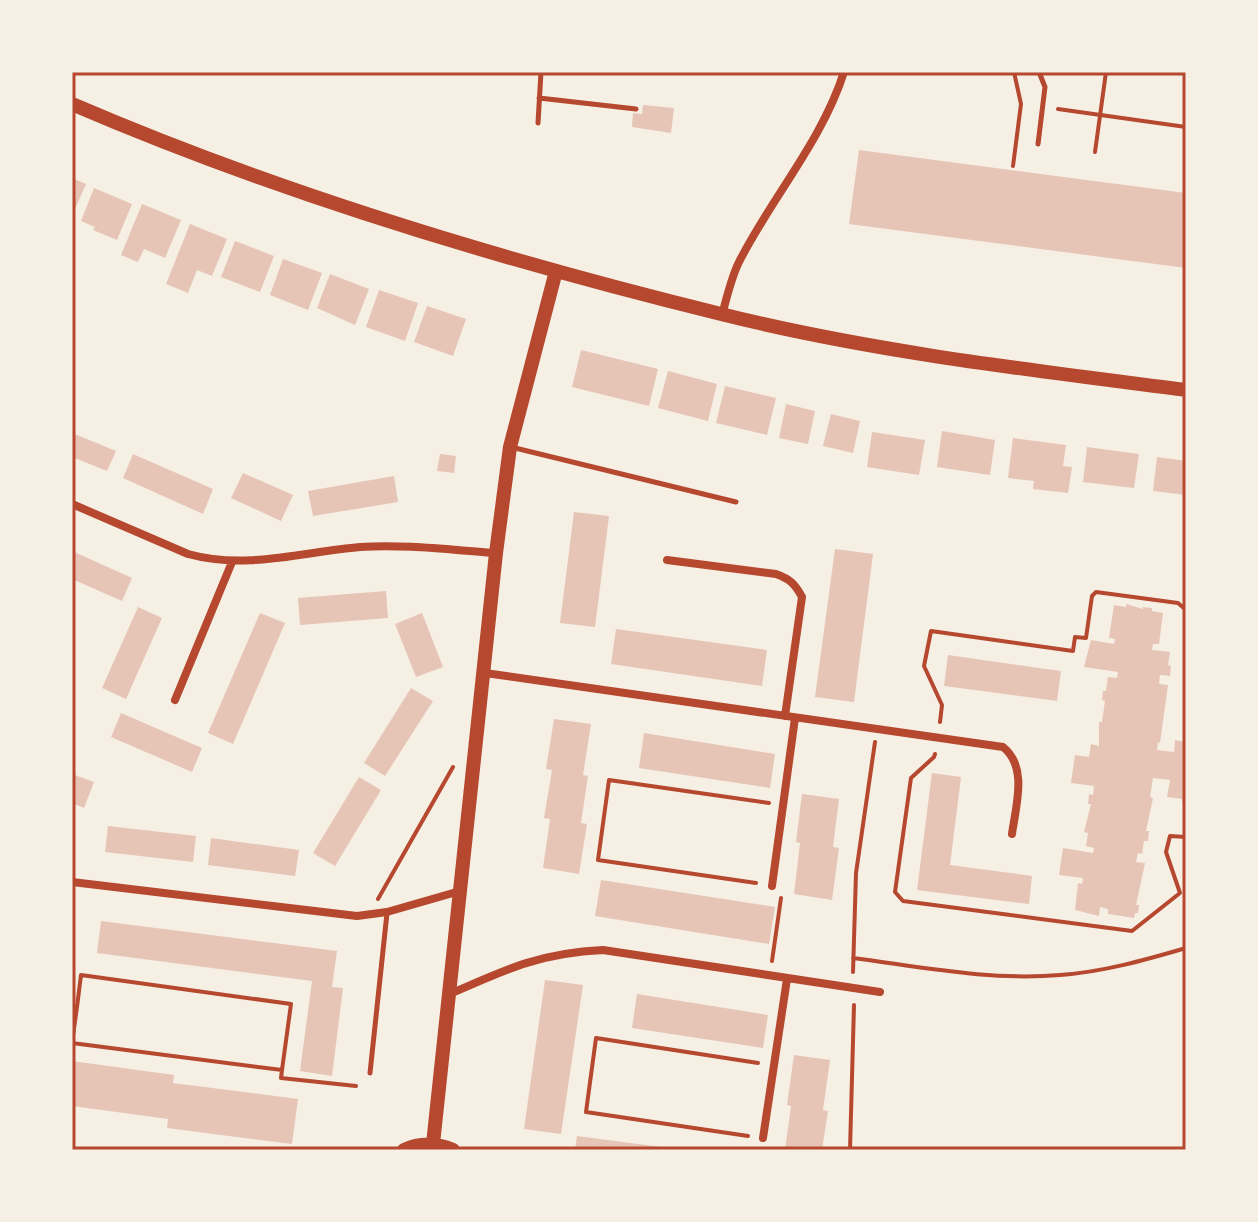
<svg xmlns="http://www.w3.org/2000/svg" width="1258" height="1222" font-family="'Space Grotesk',sans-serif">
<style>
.building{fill:#e6c5b7}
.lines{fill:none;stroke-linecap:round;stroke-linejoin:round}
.path{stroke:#b5482f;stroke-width:4}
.service{stroke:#b5482f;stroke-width:5}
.minor{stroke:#b5482f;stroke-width:8}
.tertiary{stroke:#b5482f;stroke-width:14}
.neatline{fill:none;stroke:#b5482f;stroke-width:3}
</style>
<rect width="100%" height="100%" fill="#f6efe4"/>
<path class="building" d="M643,105L674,108L671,133L632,127L633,113L642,114Z
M859,150L1186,193V268L849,224Z
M72,178L86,184L72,216Z
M94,188L132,204L117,240L93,230L95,227L81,221Z
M142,204L181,220L165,258L144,249L138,262L121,255Z
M190,224L227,239L212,276L197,270L188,293L166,284Z
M235,241L274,256L260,292L221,277Z
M283,259L322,273L308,310L270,295Z
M330,274L369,289L355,325L317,308Z
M379,290L418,303L405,341L366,327Z
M427,306L466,319L453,356L414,342Z
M581,350L658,369L649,406L572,387Z
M668,371L717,384L708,421L658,408Z
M725,386L776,398L767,435L716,423Z
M786,404L815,411L808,444L779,438Z
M831,414L860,421L853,453L823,446Z
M942,431L995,440L990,475L937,467Z
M872,432L925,440L919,475L867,467Z
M72,433L116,451L107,471L72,457Z
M1013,438L1066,445L1063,466L1072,467L1068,493L1033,489L1034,481L1008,478Z
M1087,447L1139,454L1134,488L1083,482Z
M133,454L213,489L203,514L123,478Z
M440,454L456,456L454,473L437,471Z
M1157,457L1186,461V495L1153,491Z
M243,473L293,495L281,521L231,498Z
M394,476L398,502L313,516L308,491Z
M574,512L609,516L595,627L560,623Z
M835,549L873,554L854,702L815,697Z
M72,551L132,578L122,601L72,579Z
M386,591L388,618L300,625L298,598Z
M1126,604L1143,609V607L1152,608V611L1163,613L1159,644H1153L1152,650L1170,652L1168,665L1171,666L1170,676L1160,675L1159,684L1168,685L1160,743L1158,742L1157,750L1174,752L1175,740L1186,742V803L1182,802V799L1167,797L1170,780L1153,778L1150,797L1153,798L1146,831H1149L1148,841H1144L1142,854L1138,853L1136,862L1145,863L1136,905H1139L1138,913H1135L1134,918L1108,914V909L1100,907L1099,916L1075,910L1078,883L1082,884L1083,878L1059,875L1063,848L1093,853L1094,848L1086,846L1088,833L1084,832L1091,804H1088L1089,794L1093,795L1094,786L1071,783L1075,755L1089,757L1091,744L1099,746V722H1102L1105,701L1102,700L1103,691H1106L1108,677L1117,678L1118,672L1084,667L1091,640L1114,644L1115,639L1109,638L1114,605L1126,607Z
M138,607L162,618L126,699L102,688Z
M260,613L285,623L233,744L208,733Z
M422,613L443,667L416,677L395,624Z
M616,629L767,650L762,686L611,664Z
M948,655L1061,671L1057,701L944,686Z
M411,688L433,701L385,776L364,763Z
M121,713L202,748L192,772L111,737Z
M554,719L591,724L583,775L588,776L581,823L587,824L579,874L543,868L550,819L544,818L552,770L546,769Z
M644,733L775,754L770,788L639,768Z
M932,773L961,777L950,865L1032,876L1029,904L917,890Z
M72,774L94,782L84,808L72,803Z
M359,777L381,790L335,866L313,853Z
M802,794L839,799L833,847L839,848L832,900L794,894L800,843L796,842Z
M108,826L196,836L193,862L105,852Z
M211,838L299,850L295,876L208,865Z
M601,880L775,907L769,944L595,916Z
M101,921L337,951L332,987L343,988L332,1076L300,1071L312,981L97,953Z
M545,980L583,985L561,1134L524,1129Z
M637,994L768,1015L763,1048L632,1028Z
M794,1055L830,1060L823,1110L828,1111L822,1150H785L791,1106L787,1105Z
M72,1061L174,1075L173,1083L298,1099L292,1144L167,1128L168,1119L72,1106Z
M577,1136L669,1148V1150H575Z"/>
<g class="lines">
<path class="path" d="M1058,109L1186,127
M1095,152L1106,72
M1013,166L1021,104L1014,72
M940,722L942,705L924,666L931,631L1073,651L1075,637L1086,638L1092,596L1096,592L1178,603L1186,610
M935,754L934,757L911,778L895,892L903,901L1132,931L1180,893L1166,852L1170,836L1186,837
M756,883L598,860L609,780L769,803
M378,899L453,767
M853,958C922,967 991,981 1060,975C1103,972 1145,960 1186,948
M772,961L781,898
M853,972L856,873L875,742
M72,1006L77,1007L72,1043L282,1070L281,1078L356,1086
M77,1007L81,975L291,1004L282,1070
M748,1136L586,1112L596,1038L758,1063
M850,1150L854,1005"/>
<path class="service" d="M539,98L636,109
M538,123L541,72
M1038,144L1045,87L1039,72
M511,447L736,502
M370,1073L387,913"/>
<path class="minor" d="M722,315C727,297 731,278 739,262C772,197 822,141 844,72
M72,504L188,554C246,570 302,552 360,547C405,544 451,550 496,553
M667,560L776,574C790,579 795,584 802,597L785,716
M485,673L1003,747C1028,767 1016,805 1012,834
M175,700L232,562
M72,882L357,916L387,912L460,891
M772,886L795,718
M450,994C506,969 540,953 603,950L880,992
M763,1138L787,979"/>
<path class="tertiary" d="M72,104C281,194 501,260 721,314C873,352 1031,370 1186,390
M433,1144L496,553L510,447L556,271
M404,1150C421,1142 436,1143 453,1150"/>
</g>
<rect width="1258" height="1222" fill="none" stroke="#f6efe4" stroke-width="148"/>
<rect x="74" y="74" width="1110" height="1074" class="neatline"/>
</svg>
